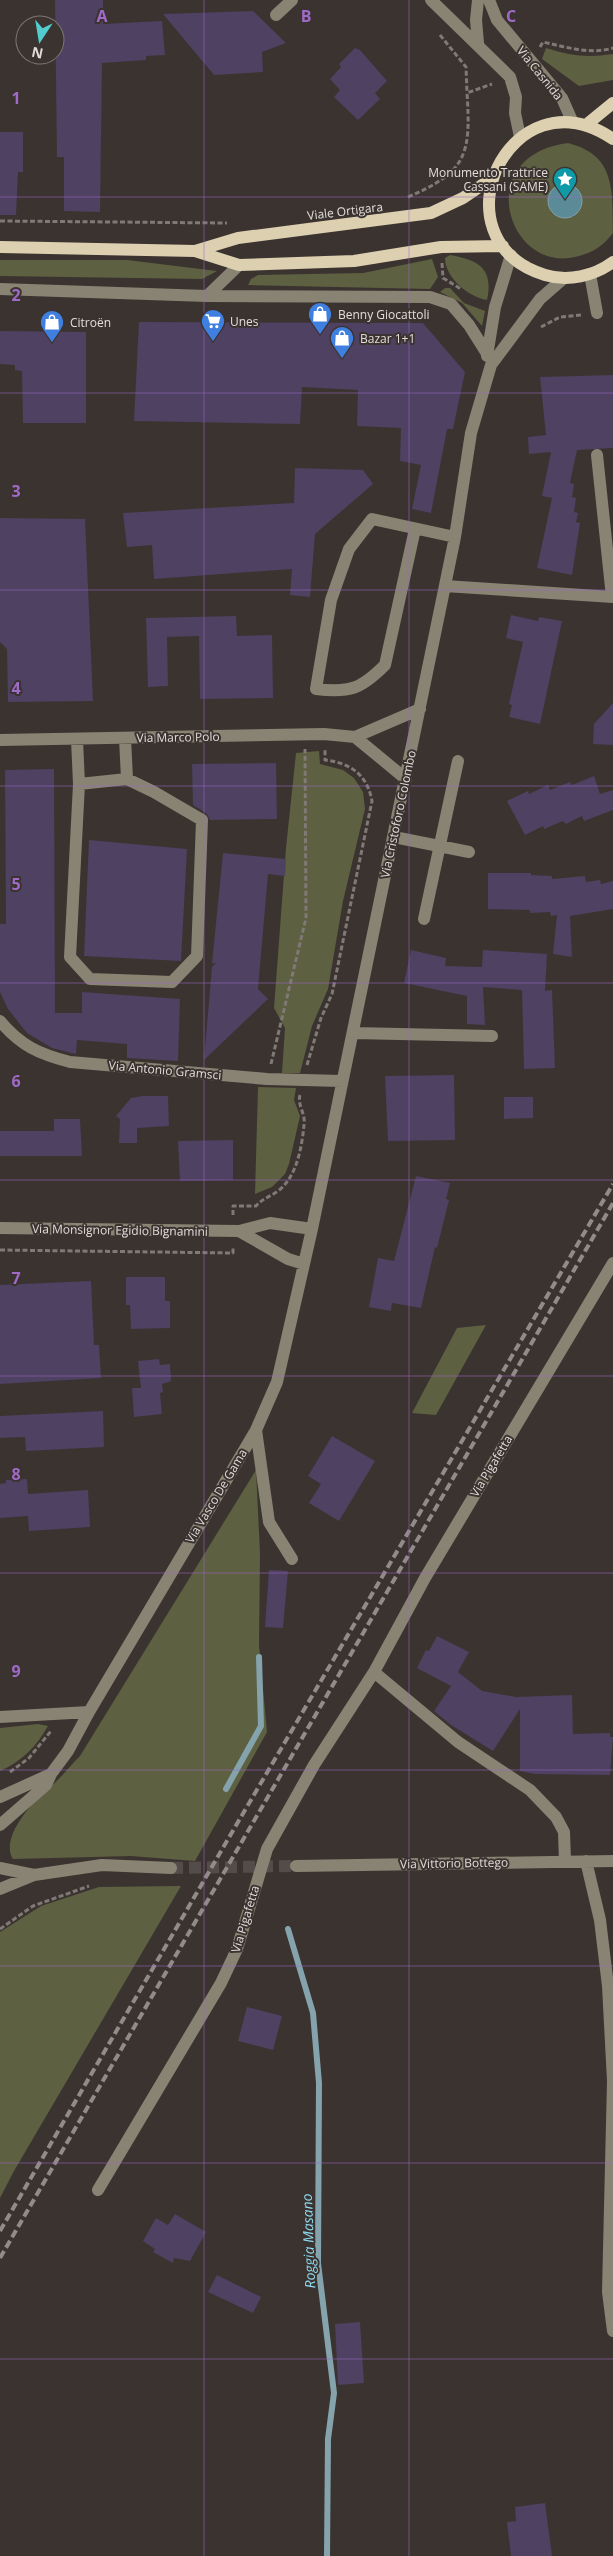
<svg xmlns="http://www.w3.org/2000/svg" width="613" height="2556" font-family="'Open Sans',sans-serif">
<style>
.green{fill:#5d6041;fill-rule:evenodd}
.water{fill:#5c8b98;stroke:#84a3ac}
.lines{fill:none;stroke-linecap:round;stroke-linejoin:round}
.stream{stroke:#84a3ac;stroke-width:6}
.building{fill:#4e4161}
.minor-tunnel{stroke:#544c4a;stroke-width:12;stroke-dasharray:12 6;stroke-linecap:butt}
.path{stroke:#807976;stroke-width:3;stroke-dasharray:5 2.5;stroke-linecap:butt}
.minor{stroke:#898373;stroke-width:12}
.major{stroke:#ddd0b0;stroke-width:12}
.rail{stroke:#928b89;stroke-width:4;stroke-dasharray:8 4;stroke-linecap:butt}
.grid{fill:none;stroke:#9f6ac8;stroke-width:1;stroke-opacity:0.55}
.labels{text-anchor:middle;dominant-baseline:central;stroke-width:4;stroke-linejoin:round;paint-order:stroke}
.street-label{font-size:12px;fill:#e1dcda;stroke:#3b3330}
.poi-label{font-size:12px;fill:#e1dcda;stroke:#3b3330;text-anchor:start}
.water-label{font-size:14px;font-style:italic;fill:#8fdef4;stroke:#3b3330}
.grid-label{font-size:16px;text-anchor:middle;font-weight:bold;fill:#9f6ac8;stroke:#3b3330;stroke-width:4;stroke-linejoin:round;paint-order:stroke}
</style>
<rect width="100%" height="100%" fill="#3b3330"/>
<path class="green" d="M546,48C571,56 587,58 613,54V80L579,86L542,59Z
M568,143C613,155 613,184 613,233C604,245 594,252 579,256C509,277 469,156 568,143ZM567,184L577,189L580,209L573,217L552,213L548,202L551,191Z
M450,255C478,260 494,268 487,300C469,297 445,278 445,258Z
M432,259L438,277L430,289L248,285L251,279L258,275L363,273Z
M0,260H127L217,271L202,279L0,276Z
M445,288H450L464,303L485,311L482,326L462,303L440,292Z
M319,751L320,764L343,770L354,778L363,792L365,809L343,901L328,989L312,1026L300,1073H282L285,1028L274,1008L286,848L296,753Z
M258,1087L296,1088L294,1100L300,1116L289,1164L285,1174L272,1187L255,1194Z
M486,1325L436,1415L412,1413L457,1328Z
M256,1470L260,1553L259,1645L267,1732L195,1861L131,1856L13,1859C0,1839 30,1804 47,1790C59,1780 69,1767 80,1756Z
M38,1724L48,1726C37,1746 21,1762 0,1771V1728Z
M181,1886L14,2171L0,2198V1932L41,1906L99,1887Z"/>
<path class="water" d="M548 201a17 17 0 1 1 34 0a17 17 0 1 1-34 0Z"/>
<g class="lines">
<path class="stream" d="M226,1789L261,1726L259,1657
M288,1929L313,2013L319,2083L318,2263L334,2393L328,2439L327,2556"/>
</g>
<path class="building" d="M55,0H103V24L162,21L165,55L146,56V60L102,63L100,212L64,211V157H57Z
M253,11L286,43L262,52L263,72L214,75L163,14Z
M355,48L360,50L387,81L375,93L380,99L358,120L334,97L340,90L330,79L341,67L339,64Z
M0,132H23V172H18L16,215H0Z
M139,322L423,323L465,372L453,429H447L431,513L412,509L421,465L400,461L401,428L357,426L358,390L302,387L300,424L134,421Z
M0,331L86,332V423H23L22,371L15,370V365L0,364Z
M613,375V448L577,450L570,483L574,484L572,497L576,498L574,512L578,513L576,522L580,523L572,575L537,568L552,498L542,496L551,452L529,454L528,437L546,435L540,377Z
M295,468L363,470L373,484L315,534L310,597L290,595L292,569L154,579L152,545L127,547L123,513L294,503Z
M0,518L85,519L93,701L8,702L7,649L0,642Z
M511,615L538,621L539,617L562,621L540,724L509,717L512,705L509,704L523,642L506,638Z
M236,616L237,636L272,635L273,698L200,699L199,636L167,637L168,686L148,687L146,618Z
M613,703V745L593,744L594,724Z
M276,763L277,819L210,820L206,813L193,805L192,764Z
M54,769L55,1013H82V992L180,999L178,1061L127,1058V1044L77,1040L76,1054L52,1048L27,1033L8,1009L0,992V924H6L5,770Z
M594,776L600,794L613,790V810L584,821L582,816L566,824L563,821L544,829L543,826L525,835L507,801L528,791L529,794L548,785L550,790L570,782L572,785Z
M89,840L187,849L181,961L84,956Z
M223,853L286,859L285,876L268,874L258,989L268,999L204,1060L212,967L216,963H212Z
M488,873H531V875L552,876V879L585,876L586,882L600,880L601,884L613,881V909L570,916L572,957L553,954L557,915L551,916L550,912L530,913V910L488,909Z
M411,950L446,958L445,966L482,967L483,950L547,954L545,991L552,990L555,1068L524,1069L522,990L483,987L485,1025L467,1024V996L404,983Z
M454,1075L455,1140L388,1141L385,1076Z
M143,1096H168L169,1126L137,1128V1143H119L120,1119L116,1116L131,1098Z
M504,1097H533V1118L504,1119Z
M54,1119H80L82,1156H0V1131H54Z
M233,1140V1180L180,1181L178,1141Z
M416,1176L450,1183L446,1199L449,1200L437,1248L435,1247L421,1308L392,1303L391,1311L369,1307L378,1258L394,1261Z
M126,1277H165V1301H170V1328L131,1329L130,1305H126Z
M91,1281L94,1345H99L101,1378L0,1384V1285Z
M159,1359L160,1365L170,1364L171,1381L162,1384L163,1392L160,1393L162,1414L134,1417L132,1388H141L138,1361Z
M103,1411L104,1447L26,1451L25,1437L0,1438V1416Z
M332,1436L375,1461L339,1521L309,1503L321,1484L308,1476Z
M27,1479L28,1494L88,1490L90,1527L29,1531L28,1516L0,1518V1484L6,1483V1480Z
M269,1570L288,1571L283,1628L265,1627Z
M437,1636L469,1652L458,1672L482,1691L516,1697L572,1695L573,1734L610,1733V1737H613L610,1775L534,1774L520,1771V1709L493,1751L451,1725L434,1711L451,1686L417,1668L426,1650L429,1651Z
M247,2007L282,2016L273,2050L238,2041Z
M175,2214L206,2232L190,2261L174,2258L173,2263L153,2252L155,2249L143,2241L156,2218L168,2225Z
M217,2275L261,2297L253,2313L208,2292Z
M360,2322L364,2383L338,2385L335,2324Z
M545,2503L552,2556H511L507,2522L516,2521L515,2507Z"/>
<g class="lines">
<path class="minor-tunnel" d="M171,1868L296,1866"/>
<path class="path" d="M440,35L466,67L467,93
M540,47L543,42C566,47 590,55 613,48
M408,197C467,172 471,154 467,93L492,84
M0,221L227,223
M442,263L443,278L461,289
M541,327L560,317L582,315
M271,1064L306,918L305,749
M307,1065L321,1018L332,994L372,801C367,774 350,763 325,760V750
M233,1215V1206H256C263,1198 270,1197 278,1191C297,1177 302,1146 304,1125C306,1114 297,1105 300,1095
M0,1250L233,1253V1246
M10,1772L29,1758L51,1731
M0,1929L33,1906L89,1886"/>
<path class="minor" d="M431,0L510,77L516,97L515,113L520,137
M489,0L497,20L562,98L573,123
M276,15L292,0
M478,43L476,20L478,0
M590,274L597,313
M0,289L207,296L430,297L451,304L469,325L486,352
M207,296L239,265
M487,356L495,307L511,255
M597,455L612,597
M415,529L385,665C361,689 350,693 316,689L331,600L349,549L372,519L455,537
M445,586L613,597
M355,737L406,779
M0,740L324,734L355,737L420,709
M77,740L79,784L70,957L90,979L172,982L197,956L202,820L154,792L127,779L125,738
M79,784L127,779
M394,837L469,852
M424,919L458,761
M0,1021C21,1046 39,1054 70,1062L267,1079L342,1081
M353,1033L492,1036
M0,1228L239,1231L270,1223L312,1229
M239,1231L288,1259L304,1264
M256,1430L269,1522L292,1559
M374,1672L425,1578L613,1263
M0,1717L89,1712
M0,1797L51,1774
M0,1825L46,1785L51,1774L68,1751L89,1712L256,1430L277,1382L312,1229L455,537L471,433L491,365L540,299L564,278
M586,1861L600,1920L608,1986L613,2081L608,2292L613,2331
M296,1866L613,1861
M0,1868L34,1875
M0,1889L34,1875L102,1865L171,1868
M98,2190L221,1983L237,1949L267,1849L314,1765L374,1672L458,1742L530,1790L556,1817L564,1832L565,1861"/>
<path class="major" d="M586,125L613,103
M613,139C510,69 431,239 545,275C568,282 594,276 613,262
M0,247L195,251L239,265L354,261L441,247L503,246
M195,251L238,238L431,213L463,198L491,179"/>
<path class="rail" d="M0,2231L238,1822L613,1184
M0,2258L613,1203"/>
</g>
<path class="grid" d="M204,0V2556M409,0V2556M0,197H613M0,393H613M0,590H613M0,786H613M0,983H613M0,1180H613M0,1376H613M0,1573H613M0,1770H613M0,1966H613M0,2163H613M0,2359H613"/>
<defs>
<g id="sight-pin" transform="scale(1.25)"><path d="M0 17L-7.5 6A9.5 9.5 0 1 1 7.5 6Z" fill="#0f9aa8" stroke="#3b3330"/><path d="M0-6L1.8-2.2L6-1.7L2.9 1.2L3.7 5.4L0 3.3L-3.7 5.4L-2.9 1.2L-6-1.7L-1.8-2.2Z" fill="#fff"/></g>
<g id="shop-pin" transform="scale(1.25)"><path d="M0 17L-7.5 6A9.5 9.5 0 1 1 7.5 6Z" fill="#3f7fe0" stroke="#3b3330"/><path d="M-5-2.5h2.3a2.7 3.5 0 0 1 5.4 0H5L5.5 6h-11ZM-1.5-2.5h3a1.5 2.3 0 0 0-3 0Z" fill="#fff"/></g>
<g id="supermarket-pin" transform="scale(1.25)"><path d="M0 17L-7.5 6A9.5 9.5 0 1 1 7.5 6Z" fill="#3f7fe0" stroke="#3b3330"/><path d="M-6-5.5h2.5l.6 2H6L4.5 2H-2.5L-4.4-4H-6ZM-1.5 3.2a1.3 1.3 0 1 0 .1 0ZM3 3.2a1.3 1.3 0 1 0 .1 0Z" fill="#fff"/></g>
</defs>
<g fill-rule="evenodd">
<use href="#sight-pin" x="565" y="179"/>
<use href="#shop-pin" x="320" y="314"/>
<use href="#supermarket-pin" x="213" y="321"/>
<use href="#shop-pin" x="52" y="322"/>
<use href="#shop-pin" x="342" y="338"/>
</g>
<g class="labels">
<g class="street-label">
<text transform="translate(540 73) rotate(51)">Via Casnida</text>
<text transform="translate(345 211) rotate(-7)">Viale Ortigara</text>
<text transform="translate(178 737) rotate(-1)">Via Marco Polo</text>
<text transform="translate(398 814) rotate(-78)">Via Cristoforo Colombo</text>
<text transform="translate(165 1070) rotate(5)">Via Antonio Gramsci</text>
<text transform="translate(120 1230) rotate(1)">Via Monsignor Egidio Bignamini</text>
<text transform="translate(491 1466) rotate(-59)">Via Pigafetta</text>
<text transform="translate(216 1496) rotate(-59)">Via Vasco De Gama</text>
<text transform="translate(454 1863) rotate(-1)">Via Vittorio Bottego</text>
<text transform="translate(245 1919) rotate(-73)">Via Pigafetta</text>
</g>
<g class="poi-label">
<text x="548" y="172" text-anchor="end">Monumento Trattrice<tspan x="548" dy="14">Cassani (SAME)</tspan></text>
<text x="338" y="314">Benny Giocattoli</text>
<text x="230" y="321">Unes</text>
<text x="70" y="322">Citroën</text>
<text x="360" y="338">Bazar 1+1</text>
</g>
<g class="water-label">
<text transform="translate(308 2241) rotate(-92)">Roggia Masano</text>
</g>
</g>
<g class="grid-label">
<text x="102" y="22">A</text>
<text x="306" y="22">B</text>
<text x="511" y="22">C</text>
<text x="16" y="104">1</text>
<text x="16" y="301">2</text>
<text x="16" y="497">3</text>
<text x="16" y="694">4</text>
<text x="16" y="890">5</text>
<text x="16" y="1087">6</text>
<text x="16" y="1284">7</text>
<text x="16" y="1480">8</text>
<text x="16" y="1677">9</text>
</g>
<g transform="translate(40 40) rotate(192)"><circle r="24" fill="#3b3330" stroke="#7d7774"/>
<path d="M0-4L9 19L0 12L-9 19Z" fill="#52cdcf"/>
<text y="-8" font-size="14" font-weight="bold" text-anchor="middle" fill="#e1dcda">N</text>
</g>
</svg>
